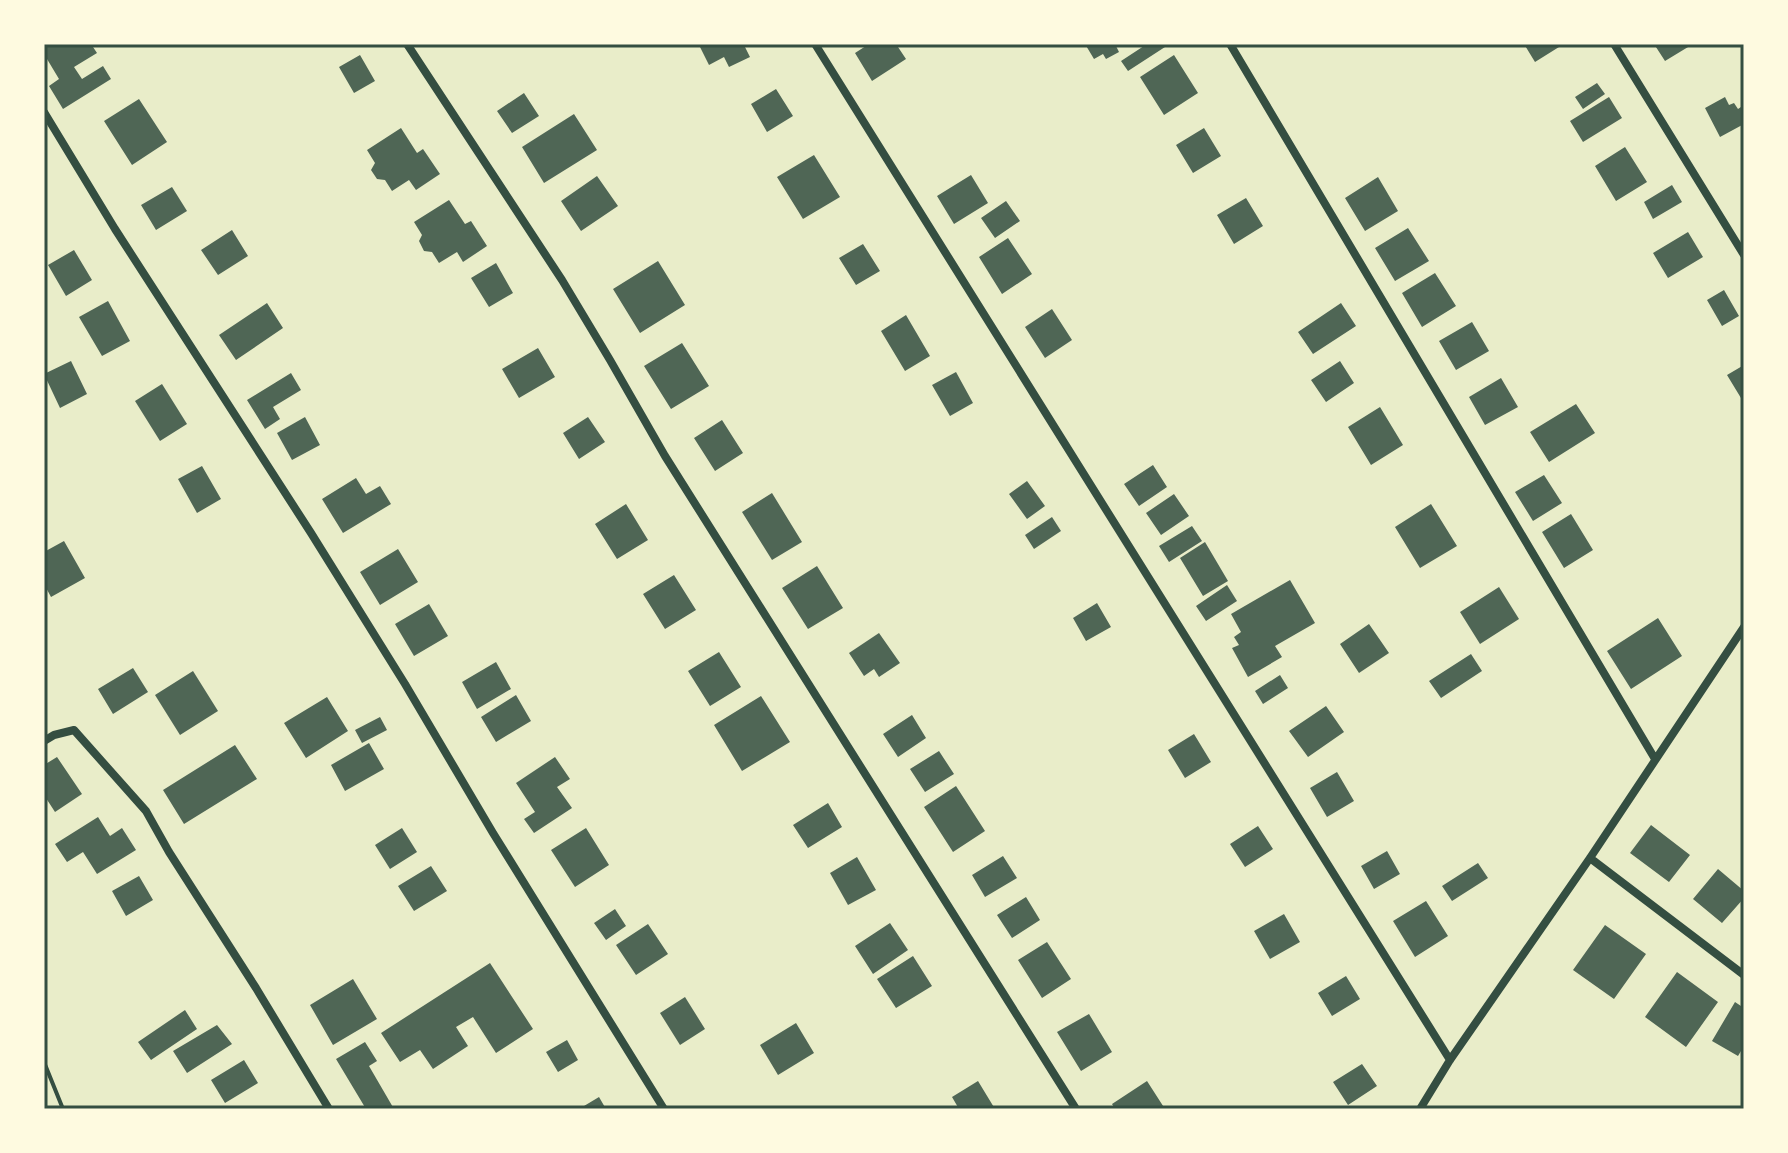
<svg xmlns="http://www.w3.org/2000/svg" width="1788" height="1153" font-family="Ubuntu,sans-serif">
<style>
.building{fill:#4f6655}
.lines{fill:none;stroke-linecap:round;stroke-linejoin:round}
.service{stroke:#344e41;stroke-width:4}
.minor{stroke:#344e41;stroke-width:8}
.neatline{fill:none;stroke:#344e41;stroke-width:3}
</style>
<rect width="100%" height="100%" fill="#e9edc9"/>
<path class="building" d="M46,44H91L97,53L74,67L82,79L103,66L111,79L63,109L49,86L59,79L44,54V45Z
M706,44H751L745,47L750,57L729,67L724,57L709,65L700,47Z
M869,44H896L906,59L872,81L855,53Z
M1085,44H1115L1119,52L1106,59L1103,54L1094,59Z
M1147,44H1163L1165,47L1128,71L1121,61Z
M1524,44H1557L1559,47L1535,62Z
M1654,44H1693L1665,61Z
M360,55L375,81L354,93L339,67Z
M1174,55L1198,93L1164,115L1140,77Z
M1597,83L1605,94L1583,109L1575,97Z
M776,89L793,116L767,132L751,104Z
M524,93L539,116L512,133L497,111Z
M1609,97L1622,118L1583,142L1570,121Z
M1725,97L1729,105L1734,103L1738,109L1744,105V124L1720,137L1705,108Z
M139,99L167,142L132,165L104,121Z
M574,114L597,150L544,183L522,147Z
M401,128L417,153L423,149L440,174L416,190L409,180L392,191L385,180L377,179L371,170L375,163L367,150Z
M1204,128L1221,156L1193,173L1176,145Z
M1625,147L1647,182L1616,201L1595,166Z
M814,155L840,197L803,219L777,177Z
M971,175L988,203L954,224L937,196Z
M597,176L618,206L581,231L561,201Z
M1378,177L1398,211L1365,231L1345,198Z
M1672,185L1682,202L1653,219L1644,202Z
M172,187L187,211L156,230L141,205Z
M1246,198L1263,226L1234,244L1217,215Z
M449,200L465,224L471,221L487,246L463,262L457,252L439,263L432,252L424,251L419,241L422,235L414,222Z
M1006,201L1020,221L995,238L981,218Z
M1408,228L1429,261L1395,281L1375,248Z
M232,230L248,256L218,275L201,250Z
M1688,232L1703,257L1668,278L1653,253Z
M1008,238L1032,274L1002,294L979,257Z
M863,244L880,271L856,285L839,258Z
M74,250L92,280L66,296L48,265Z
M658,261L685,305L640,333L613,289Z
M496,263L513,293L489,307L471,278Z
M1435,273L1456,306L1422,327L1402,293Z
M1724,290L1739,316L1722,326L1707,300Z
M108,301L130,341L102,356L79,317Z
M267,303L283,328L236,360L219,335Z
M1341,303L1356,326L1313,354L1298,332Z
M1052,309L1072,340L1045,358L1025,327Z
M906,315L930,356L905,371L881,331Z
M1472,322L1489,351L1456,370L1439,341Z
M682,343L709,386L671,409L644,366Z
M538,348L555,377L519,398L502,369Z
M71,361L87,394L60,408L44,374Z
M1340,361L1354,383L1326,402L1311,380Z
M1744,365V403L1727,375Z
M956,372L973,403L950,416L932,385Z
M291,373L301,390L273,407L280,419L265,429L247,400Z
M1501,378L1518,407L1485,425L1469,397Z
M162,384L187,424L160,441L135,401Z
M1576,404L1595,433L1549,462L1530,432Z
M1380,407L1403,445L1371,465L1348,427Z
M305,417L320,445L292,460L277,433Z
M588,417L605,442L579,459L563,433Z
M722,420L743,453L715,471L694,438Z
M1153,465L1167,487L1139,506L1124,484Z
M202,466L221,499L197,513L178,479Z
M1544,475L1562,503L1533,521L1515,492Z
M356,478L366,494L380,486L391,504L343,533L322,499Z
M1027,481L1045,506L1027,519L1009,494Z
M772,493L802,542L772,560L742,512Z
M1174,494L1189,516L1161,535L1146,513Z
M626,504L648,540L617,559L595,524Z
M1431,504L1457,546L1420,568L1395,527Z
M1571,514L1593,550L1564,568L1542,532Z
M1052,517L1061,531L1034,549L1025,535Z
M1192,526L1202,541L1169,562L1159,546Z
M64,541L85,578L51,597L44,584V552Z
M1205,542L1228,581L1203,596L1180,558Z
M398,549L418,582L380,605L360,572Z
M817,566L843,608L808,629L782,588Z
M674,575L696,610L665,629L643,594Z
M1290,580L1315,623L1275,646L1282,657L1248,677L1232,648L1239,645L1234,637L1241,632L1231,614Z
M1227,585L1237,601L1206,621L1196,606Z
M1499,587L1519,619L1480,644L1460,612Z
M1097,603L1111,627L1086,641L1073,618Z
M429,604L448,636L414,656L395,624Z
M1658,618L1682,656L1631,689L1607,651Z
M1369,624L1389,653L1359,673L1340,644Z
M879,633L900,663L879,677L874,669L864,676L849,653Z
M719,652L741,687L710,706L688,671Z
M1471,654L1482,671L1441,698L1429,681Z
M496,662L511,689L477,709L462,682Z
M133,668L148,692L113,714L98,689Z
M193,671L218,711L180,735L155,695Z
M1280,675L1288,688L1263,704L1255,691Z
M516,695L531,721L496,742L481,717Z
M761,696L790,742L742,771L714,725Z
M327,697L348,731L306,758L284,723Z
M1326,706L1344,732L1308,757L1289,731Z
M912,715L926,738L898,757L883,734Z
M380,717L387,730L362,743L355,730Z
M1194,734L1211,762L1185,778L1168,750Z
M369,743L384,769L345,791L331,765Z
M235,745L257,779L184,824L163,790Z
M939,751L954,774L925,792L910,769Z
M57,757L82,794L55,812L44,795V765Z
M555,757L570,779L557,787L572,808L534,833L524,819L535,812L516,783Z
M1337,772L1354,801L1327,817L1310,788Z
M956,786L985,831L953,852L924,807Z
M828,803L842,827L808,848L793,825Z
M98,817L110,836L122,828L136,850L97,874L83,852L67,862L55,844Z
M1651,825L1690,855L1669,882L1630,853Z
M1258,826L1273,849L1245,867L1230,844Z
M402,828L417,852L390,869L375,845Z
M586,828L609,865L575,887L551,850Z
M1387,851L1400,874L1374,889L1361,866Z
M1003,856L1017,878L985,897L972,875Z
M857,857L876,890L848,905L830,873Z
M1478,863L1488,878L1452,901L1442,886Z
M431,866L447,891L414,911L398,886Z
M1718,869L1744,891V898L1722,923L1693,899Z
M139,876L153,900L126,916L112,891Z
M1026,897L1040,920L1012,938L997,915Z
M1426,901L1448,936L1415,957L1393,921Z
M615,909L626,926L606,940L594,923Z
M1284,914L1300,942L1270,959L1254,931Z
M890,923L908,950L873,974L855,946Z
M648,924L668,954L636,975L616,945Z
M1605,925L1646,954L1614,999L1573,970Z
M1047,942L1071,979L1042,998L1018,960Z
M913,956L932,986L896,1008L877,979Z
M490,963L533,1029L496,1053L473,1017L456,1027L468,1046L433,1069L420,1050L400,1062L381,1033Z
M1677,972L1718,1002L1686,1047L1645,1017Z
M1346,976L1360,999L1332,1016L1318,993Z
M353,979L377,1019L333,1045L310,1005Z
M685,997L705,1029L680,1045L660,1013Z
M1735,1002L1744,1008V1046L1738,1056L1712,1041Z
M185,1010L197,1029L151,1060L138,1042Z
M1089,1014L1112,1052L1081,1071L1057,1032Z
M796,1023L814,1053L778,1075L760,1045Z
M217,1025L232,1044L187,1073L173,1051Z
M567,1040L578,1060L558,1072L546,1052Z
M365,1042L377,1061L369,1066L394,1109H366L336,1059Z
M244,1060L258,1083L225,1103L211,1080Z
M1362,1064L1377,1086L1348,1105L1333,1082Z
M978,1081L995,1109H959L952,1097Z
M1147,1081L1165,1109H1115L1112,1104Z
M599,1097L606,1109H579Z"/>
<g class="lines">
<path class="service" d="M44,1062L63,1109"/>
<path class="minor" d="M407,44L562,280L610,360L665,456L1076,1109
M815,44L1450,1060
M1230,44L1655,759
M1614,44L1744,255
M44,112L115,229L311,533L405,684L493,833L664,1109
M44,741L54,735L74,730L146,811L169,852L256,988L329,1109
M1590,858L1744,975
M1420,1109L1450,1060L1590,858L1744,627"/>
</g>
<rect width="1788" height="1153" fill="none" stroke="#fefae0" stroke-width="92"/>
<rect x="46" y="46" width="1696" height="1061" class="neatline"/>
</svg>
